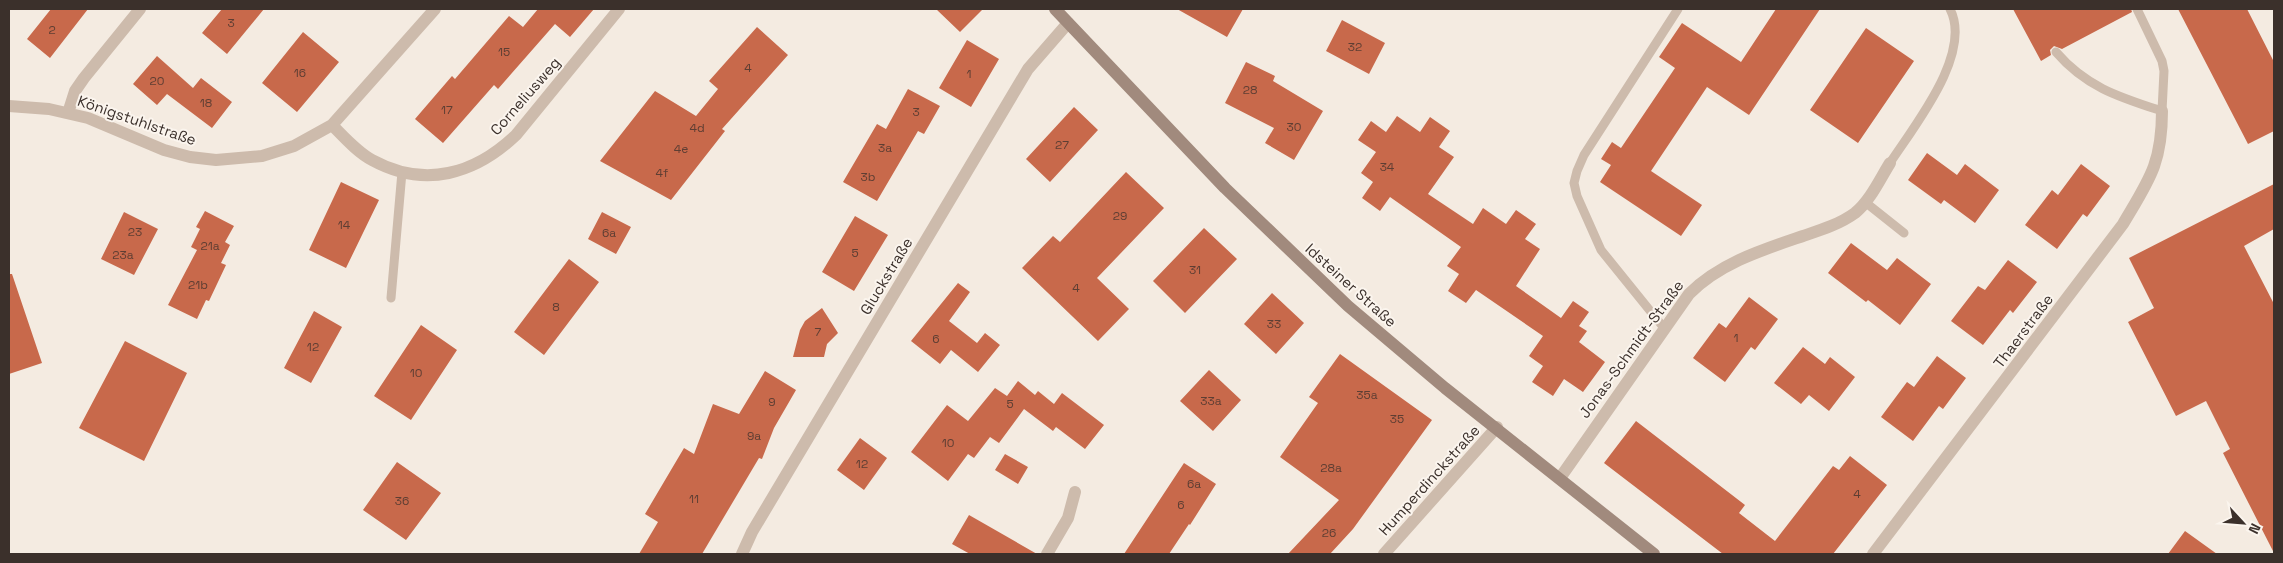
<svg xmlns="http://www.w3.org/2000/svg" width="2283" height="563" font-family="'Space Grotesk',sans-serif">
<style>
.building{fill:#c8694b}
.lines{fill:none;stroke-linecap:round;stroke-linejoin:round}
.lane{stroke:#cdbbac;stroke-width:9}
.street{stroke:#cdbbac;stroke-width:12}
.secondary{stroke:#a18a7d;stroke-width:12}
.labels{text-anchor:middle;dominant-baseline:central;stroke-width:4;stroke-linejoin:round;paint-order:stroke}
.number-label{font-size:12px;fill:#5e3e33}
.street-label{font-size:15px;fill:#3b302b;stroke:#fbf5ee}
</style>
<rect width="100%" height="100%" fill="#f4ebe1"/>
<path class="building" d="M51,9H88L50,58L27,39Z
M222,9H264L227,54L202,33Z
M538,9H594L570,37L555,24L498,89L494,85L443,143L415,119L452,76L455,79L509,16L523,27Z
M936,9H983L960,32Z
M1177,9H1243L1227,37Z
M1776,9H1820L1749,115L1707,87L1651,171L1702,205L1681,236L1600,182L1611,165L1601,159L1612,142L1621,148L1675,68L1659,57L1682,23L1741,62Z
M2013,9H2131L2132,12L2062,49L2054,46L2050,50L2051,55L2041,61Z
M2178,9H2247L2274,62V131L2248,144Z
M1342,20L1385,43L1369,74L1326,51Z
M757,27L788,55L722,129L725,131L671,200L600,161L655,91L696,116L718,89L709,81Z
M1866,28L1914,61L1858,143L1810,110Z
M303,32L339,62L297,112L262,83Z
M967,40L999,59L971,107L939,88Z
M157,56L193,88L201,78L232,102L212,128L167,94L157,105L133,84Z
M1246,62L1275,76L1273,81L1323,111L1294,160L1265,143L1274,128L1225,103Z
M908,89L940,106L924,134L918,131L877,201L843,182L877,124L886,129Z
M1074,107L1098,130L1050,182L1026,159Z
M1397,116L1420,132L1430,117L1450,131L1439,147L1454,157L1428,194L1473,224L1483,208L1506,224L1516,210L1536,224L1525,239L1540,249L1516,286L1561,318L1573,301L1589,312L1579,326L1587,331L1579,342L1605,362L1583,392L1564,379L1553,396L1532,382L1543,366L1529,356L1543,336L1476,290L1466,303L1448,291L1459,274L1447,266L1461,247L1390,197L1380,211L1362,198L1373,182L1361,173L1376,152L1358,140L1371,121L1386,132Z
M1927,153L1957,175L1965,164L1999,190L1975,223L1944,200L1941,204L1908,180Z
M2081,164L2110,186L2087,217L2083,214L2057,249L2025,225L2052,190L2058,195Z
M1126,172L1164,208L1097,278L1129,309L1098,341L1022,268L1053,236L1060,242Z
M341,182L379,200L346,268L309,250Z
M2274,184V229L2244,246L2274,304V553L2223,453L2230,449L2206,401L2176,416L2128,322L2154,308L2129,258Z
M205,211L234,226L225,242L230,245L221,263L226,265L209,301L206,300L197,319L168,305L197,250L191,247L200,229L196,227Z
M124,212L158,229L134,275L101,259Z
M602,212L631,227L616,254L588,239Z
M855,216L888,235L854,291L822,272Z
M1204,228L1237,259L1185,313L1153,281Z
M1851,243L1887,270L1897,258L1931,284L1900,325L1868,300L1866,302L1828,273Z
M569,259L599,282L544,355L514,332Z
M2008,260L2037,282L2013,313L2010,310L1983,345L1951,321L1978,286L1985,290Z
M9,274H12L42,363L9,374Z
M958,283L970,292L949,321L977,343L985,333L1000,345L978,372L951,350L940,364L911,341Z
M1272,293L1304,323L1276,354L1244,324Z
M1749,297L1778,319L1755,350L1751,347L1725,382L1693,358L1719,323L1726,328Z
M822,308L838,333L827,344L824,357H793L800,330L805,321Z
M314,311L342,327L311,383L284,368Z
M421,325L457,350L411,420L374,396Z
M125,341L187,373L144,461L79,428Z
M1803,347L1825,364L1830,357L1855,377L1829,411L1809,395L1801,404L1774,383Z
M1340,354L1432,420L1353,529L1330,554H1288L1339,500L1280,457L1318,403L1309,397Z
M1937,356L1966,378L1943,409L1939,406L1913,441L1881,417L1907,382L1914,387Z
M1209,370L1241,400L1213,431L1180,401Z
M765,371L796,390L774,428L762,459L759,458L702,554H639L658,522L645,514L684,448L694,454L713,404L739,414Z
M1018,381L1035,395L1038,391L1054,404L1062,393L1104,425L1085,449L1056,427L1053,431L1024,409L999,443L990,437L974,458L968,454L948,481L911,452L947,405L968,421L995,388L1007,396Z
M1636,421L1745,505L1739,513L1775,541L1833,466L1839,470L1850,456L1887,485L1833,554H1723L1604,463Z
M860,438L887,458L864,490L837,470Z
M1005,454L1028,467L1018,484L995,470Z
M397,462L441,493L406,540L363,510Z
M1184,463L1216,484L1190,525L1189,524L1169,554H1124Z
M969,515L1037,554H970L952,544Z
M2185,531L2217,554H2168Z"/>
<g class="lines">
<path class="lane" d="M2056,52C2086,87 2119,97 2162,111L2164,71L2162,61L2137,9
M1890,163C1914,126 1973,54 1950,9
M1865,202L1904,233
M391,298L402,172
M1664,328L1601,250L1577,196L1574,183L1577,171L1584,155L1678,9"/>
<path class="street" d="M9,106L49,109L88,118L164,150L190,157L216,160L262,156L294,146L332,125L435,9
M68,113L75,91L84,78L140,9
M332,125C344,137 357,152 372,160C425,189 475,174 516,135L619,9
M1560,478L1689,294C1720,263 1762,250 1803,236C1821,230 1840,224 1855,213C1870,201 1880,179 1890,163
M742,554L752,532L1028,69L1068,23
M1047,554L1068,518L1075,492
M1384,554L1497,427
M1873,554L2123,224C2149,180 2162,164 2162,111"/>
<path class="secondary" d="M1055,9L1225,188L1348,306L1445,388L1654,554"/>
</g>
<g class="labels">
<g class="number-label">
<text x="231" y="23">3</text>
<text x="52" y="30">2</text>
<text x="1355" y="47">32</text>
<text x="504" y="52">15</text>
<text x="748" y="68">4</text>
<text x="300" y="73">16</text>
<text x="969" y="74">1</text>
<text x="157" y="81">20</text>
<text x="1250" y="90">28</text>
<text x="206" y="103">18</text>
<text x="447" y="110">17</text>
<text x="916" y="112">3</text>
<text x="1294" y="127">30</text>
<text x="697" y="128">4d</text>
<text x="1062" y="145">27</text>
<text x="885" y="148">3a</text>
<text x="681" y="149">4e</text>
<text x="1387" y="167">34</text>
<text x="662" y="173">4f</text>
<text x="868" y="177">3b</text>
<text x="1120" y="216">29</text>
<text x="344" y="225">14</text>
<text x="135" y="232">23</text>
<text x="609" y="233">6a</text>
<text x="210" y="246">21a</text>
<text x="855" y="253">5</text>
<text x="123" y="255">23a</text>
<text x="1195" y="270">31</text>
<text x="198" y="285">21b</text>
<text x="1076" y="288">4</text>
<text x="556" y="307">8</text>
<text x="1274" y="324">33</text>
<text x="818" y="332">7</text>
<text x="1736" y="338">1</text>
<text x="936" y="339">6</text>
<text x="313" y="347">12</text>
<text x="416" y="373">10</text>
<text x="1367" y="395">35a</text>
<text x="1211" y="401">33a</text>
<text x="772" y="402">9</text>
<text x="1010" y="404">5</text>
<text x="1397" y="419">35</text>
<text x="754" y="436">9a</text>
<text x="948" y="443">10</text>
<text x="862" y="464">12</text>
<text x="1331" y="468">28a</text>
<text x="1194" y="484">6a</text>
<text x="1857" y="494">4</text>
<text x="694" y="499">11</text>
<text x="402" y="501">36</text>
<text x="1181" y="505">6</text>
<text x="1329" y="533">26</text>
</g>
<g class="street-label">
<text transform="translate(525 96) rotate(-49)">Corneliusweg</text>
<text transform="translate(137 120) rotate(19)">Königstuhlstraße</text>
<text transform="translate(886 276) rotate(-59)">Gluckstraße</text>
<text transform="translate(1351 285) rotate(42)">Idsteiner Straße</text>
<text transform="translate(2023 331) rotate(-53)">Thaerstraße</text>
<text transform="translate(1631 349) rotate(-54)">Jonas-Schmidt-Straße</text>
<text transform="translate(1429 480) rotate(-48)">Humperdinckstraße</text>
</g>
</g>
<rect width="2283" height="563" fill="none" stroke="#3b302b" stroke-width="20"/>
<g transform="translate(2243 523) rotate(116)" stroke="#fbf5ee" stroke-width="4" paint-order="stroke">
<path d="M0-4L9 19L0 12L-9 19Z" fill="#3b302b"/>
<text y="-8" font-size="14" font-weight="bold" text-anchor="middle" fill="#3b302b">N</text>
</g>
</svg>
